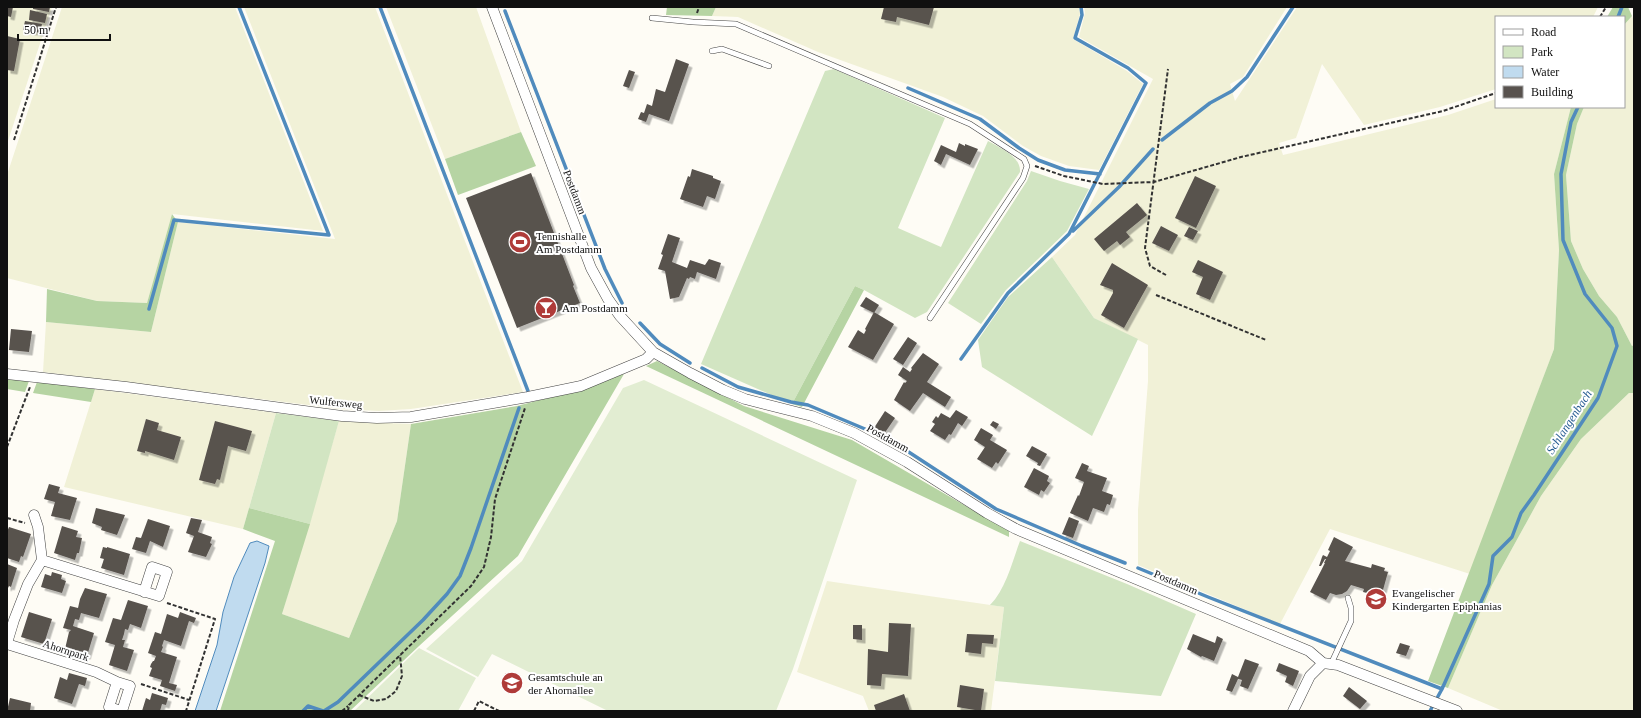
<svg xmlns="http://www.w3.org/2000/svg" width="1641" height="718" font-family="Georgia,serif">
<style>
.farmland{fill:#f1f1d7}
.green{fill:#d2e5c2}
.forest{fill:#b6d4a3}
.pitch{fill:#e2edd2}
.water{fill:#c0dbef;stroke:#508bbd}
.lines{fill:none;stroke-linecap:round;stroke-linejoin:round}
.stream{stroke:#508bbd;stroke-width:3.5}
.building{fill:#58524e;filter:url(#shadow)}
.service-casing{stroke:#434343;stroke-width:6}
.minor-casing{stroke:#434343;stroke-width:11}
.path{stroke:#323232;stroke-width:2;stroke-dasharray:4 2;stroke-linecap:butt}
.service{stroke:#fff;stroke-width:5}
.minor{stroke:#fff;stroke-width:10}
.labels{text-anchor:middle;dominant-baseline:central;stroke-width:4;stroke-linejoin:round;paint-order:stroke}
.street-label{font-size:11px;fill:#101010;stroke:#fff}
.poi-label{font-size:11px;fill:#101010;stroke:#fff;text-anchor:start}
.water-label{font-size:12px;font-style:italic;fill:#295e93;stroke:#fff}
</style>
<defs>
<filter id="shadow"><feDropShadow dx="3.5" dy="3.5" stdDeviation="0" flood-color="#0004"/></filter>
</defs>
<rect width="100%" height="100%" fill="#fefcf5"/>
<path class="farmland" d="M7,7H52L7,144Z
M62,7H235L323,231L172,214L147,303L97,301L7,278V175Z
M244,7H375L523,392L411,409L379,411L341,409L43,372L46,322L151,332L178,222L335,239Z
M386,7H476L521,132L445,159Z
M716,7H1079L1080,14L1073,39L1127,71L1143,84L1099,170L1069,166L1041,156L1023,146L983,116L943,97L818,52L738,17L712,16Z
M1084,7H1287L1243,77L1230,84L1235,101L1297,7H1598L1593,17H1496V89L1440,107L1364,125L1322,64L1296,138L1279,143L1283,155L1448,115L1496,99V107H1571L1554,174L1559,250L1554,349L1470,574L1330,529L1280,624L1138,565V510L1148,381V345L1094,318L1052,257L1075,235L1153,79L1079,37L1085,13Z
M1632,16L1634,21V345L1632,346L1617,317L1599,296L1583,269L1571,241L1566,175L1577,124L1584,107H1624V25Z
M95,389L276,413L243,529L64,487Z
M1629,393H1634V711H1503L1448,688L1492,585L1541,496L1581,439Z
M339,421L411,424L397,521L349,638L282,614Z
M827,581L1004,607L991,711H869L863,696L797,672Z"/>
<path class="green" d="M834,69L945,118L898,228L941,247L988,141C1000,148 1021,156 1020,172L927,312L915,318L864,290L855,286L792,404L701,364L825,71Z
M1031,171L1060,181L1089,189L1067,231L1006,290L981,324L948,303L1027,181Z
M1052,257L1094,318L1138,339L1092,436L982,367L978,340L1008,297Z
M276,413L339,421L310,524L249,508Z
M1020,541L1127,584L1196,614L1161,696L995,681L1004,607L990,605C1006,589 1012,562 1020,541Z"/>
<path class="forest" d="M667,7H716L712,16L666,15Z
M1613,7H1628L1632,16L1624,25V17H1607Z
M1571,107H1584L1577,124L1566,175L1571,241L1583,269L1599,296L1617,317L1632,346L1634,345V393H1629L1581,439L1541,496L1492,585L1448,688L1428,681L1554,349L1559,250L1554,174Z
M521,132L536,166L458,195L445,159Z
M172,214L178,222L151,332L46,322L47,289L97,301L147,303Z
M855,286L864,290L802,407L792,404Z
M657,361L744,406L852,440L1009,531V537L646,366Z
M624,374L518,556L419,646L350,711H220L275,541L243,529L249,508L310,524L282,614L349,638L397,521L411,424L517,406L582,389Z
M7,379L29,381L25,392L7,389Z
M37,382L95,389L91,402L33,393Z"/>
<path class="pitch" d="M644,380L857,480L793,669L776,711H608L492,654L478,677L426,649L522,561L623,388Z
M419,648L476,678L458,711H354Z"/>
<path class="water" d="M257,541L269,546L265,563L216,711H195L217,645L223,612L234,577L250,543Z"/>
<g class="lines">
<path class="stream" d="M380,7L528,391
M505,11L605,269L622,303
M1618,17L1622,7
M908,88L980,119L1019,148L1038,160L1065,170L1100,174
M1162,140L1210,103L1232,91L1247,77L1293,7
M1073,231L1119,187L1153,149
M149,309L174,220L329,235L239,7
M640,323L660,344L690,363
M961,359L1008,293L1069,234L1146,83L1128,68L1075,38L1082,15L1081,7
M702,368L738,387L791,402L808,405L865,429L901,447L996,509L1082,546L1125,563
M1138,568L1208,597L1442,689
M303,711L308,706L323,711
M324,711L338,702L423,620L447,594L460,576L471,548L519,408
M1430,711L1442,689L1489,584L1493,556L1512,537L1521,513L1534,495L1598,398L1617,346L1612,328L1585,294L1563,240L1561,174L1571,122L1578,107"/>
</g>
<path class="building" d="M7,7H13L11,17L7,16Z
M33,7H50L49,12L33,9Z
M884,7L924,8L934,7L929,25L897,17L896,22L881,19Z
M30,10L47,14L45,23L29,20Z
M25,21L42,24L40,33L23,30Z
M7,36L20,39L14,71L7,70Z
M676,59L689,64L669,121L649,114L646,122L638,119L641,112L644,113L647,104L652,106L656,89L665,92Z
M629,70L635,72L629,88L623,86Z
M959,143L965,146V144L978,149L970,165L946,154L941,165L934,161L941,145L956,152Z
M692,169L713,176V178L721,181L715,199L707,196L703,207L680,199L688,176L690,177Z
M531,173L574,285L573,286L580,303L517,328L466,198Z
M1195,176L1216,186L1196,228L1175,218Z
M1137,203L1147,215L1126,232L1130,237L1120,245L1117,241L1104,251L1094,239Z
M1161,226L1178,235L1169,251L1152,243Z
M1189,227L1198,231L1193,240L1184,236Z
M668,234L680,238L672,262L687,268L690,260L705,265L709,259L721,263L716,279L697,272L695,279L690,277L689,279L687,278L679,297L670,299L665,271L658,269L663,255L661,254Z
M1198,260L1223,272L1210,300L1196,294L1203,277L1192,272Z
M1112,263L1148,285L1124,328L1101,315L1113,293V290L1100,285Z
M866,297L879,305L874,313L860,306Z
M874,312L894,324L873,360L848,347L858,330L864,334L866,330L865,329Z
M11,329L32,331L29,352L9,350Z
M908,337L917,343L903,365L893,359Z
M923,353L939,364L927,382L951,397L945,407L923,393L910,411L894,400L904,382L905,383L907,381L898,375L903,367L910,372L912,369L911,368Z
M956,410L968,417L962,426L958,423L951,435L949,434L945,440L930,431L935,424L932,422L936,416L938,418L941,413L950,418Z
M885,411L895,418L884,434L874,428Z
M146,419L159,423L157,430L181,437L174,460L145,451V453L137,451Z
M215,421L252,431L246,451L228,446L220,480L217,479L215,484L199,480Z
M993,421L999,424L996,429L990,425Z
M981,428L993,435L990,440L1007,450L998,464L996,462L992,468L977,459L985,447L974,440Z
M1032,446L1047,454L1040,466L1037,465L1038,463L1026,456Z
M1082,463L1089,466L1087,471L1107,478L1102,491L1113,495L1110,505L1107,504L1104,512L1093,508L1088,521L1070,513L1078,495L1079,496L1084,482L1075,478Z
M1034,468L1049,476L1047,481L1050,483L1044,492L1041,490L1039,495L1024,487Z
M49,484L60,487L58,493L77,498L70,520L51,516L55,502L44,499Z
M96,508L125,515L117,535L101,530L102,527L92,523Z
M1069,517L1079,521L1073,538L1062,534Z
M191,518L202,520L198,532L212,537L210,543L212,544L206,557L188,552L194,536L186,533Z
M148,519L170,526L163,547L150,541L146,553L132,549L136,537L141,538Z
M62,526L78,531L76,537L82,538L79,553H77L75,560L54,553Z
M9,527L31,534L23,557L21,556L19,562L7,558V532Z
M1334,537L1353,547L1345,561L1371,568L1372,564L1385,568L1384,571L1388,572L1383,590L1373,588L1371,594L1363,592L1364,589L1351,585L1347,591L1342,594L1336,595L1330,593L1326,600L1310,592L1325,563H1324L1326,559H1325L1321,566H1319L1322,557L1323,555L1327,557L1330,551L1328,550Z
M103,547L107,548V547L130,554L124,575L101,568L104,559L100,558Z
M7,564L17,568L11,587L9,586L8,588L7,587Z
M52,572L62,575L61,579L66,581L62,593L41,587L45,574L51,576Z
M85,588L107,594L99,618L81,613L79,620L75,619L73,626L94,633L87,656L65,649L69,632L71,630L63,628L70,606L78,608L80,599Z
M128,600L148,606L141,628L130,624L128,630L125,629L124,634L122,640H125L123,647L134,650L127,671L109,665L115,645L105,642L113,618L121,620Z
M29,612L52,619L44,644L21,637Z
M180,612L196,618L194,623L189,621L181,646L164,640L162,646L163,647L161,652L177,657L169,683L177,685L175,691L160,686L162,680L149,676L152,668L150,667L151,664L153,661H154L156,656L148,653L155,632L161,634L167,614L178,618Z
M889,623L911,624L908,676L882,674L881,686L867,685L868,649L888,652Z
M853,625H862V640L853,639Z
M967,634L994,635L993,644L982,643L981,654L965,652Z
M1193,634L1215,643L1217,636L1223,639L1214,661L1202,656L1201,657L1187,649Z
M1400,643L1410,646L1406,656L1396,653Z
M1245,659L1259,664L1248,689L1240,686L1242,680L1238,679L1232,692L1226,690L1232,674L1238,677Z
M1279,663L1299,671L1293,686L1285,682L1287,676L1276,671Z
M69,673L87,678L85,686L79,684L72,704L54,698L60,677L67,680Z
M960,685L984,689L981,711L957,707Z
M1349,687L1367,701L1360,709L1343,696Z
M152,693L168,698L166,705L162,704L160,711H142L146,698L150,700Z
M904,694L910,711H876L874,705Z
M10,698L31,703L30,711H7Z"/>
<g class="lines">
<g class="service-casing">
<path id="service" d="M652,18L693,22L736,24L970,124L1024,159L1027,166L1023,178L930,318
M712,51L722,49L769,66
M1331,664L1351,621V608L1348,598"/>
</g>
<g class="minor-casing">
<path id="minor" d="M492,7L591,268L608,299L620,316L653,352L690,373L723,390L745,399L812,416L854,433L907,462L987,513L1016,529L1309,651L1323,663L1338,665L1457,711
M7,374L126,387L342,416L377,418L411,417L528,397L581,386L646,359L653,352
M42,560L159,596L167,572L152,567L144,592
M7,643L14,620L28,584L42,560L38,527L34,515
M7,644L96,672L117,682L130,686L122,711
M117,682L109,707L121,711
M1293,711L1310,676L1323,663"/>
</g>
<path class="path" d="M697,13L699,7
M1600,17L1606,7
M14,140L56,7
M1035,166L1064,176L1103,184L1154,182L1241,157L1443,111L1496,93
M1166,275L1150,266L1145,248L1168,69
M1156,295L1266,340
M7,447L30,387
M7,518L25,523
M167,603L215,619L186,711
M141,684L189,700
M359,695L374,701L386,699L396,691L402,676L400,655
M342,711L348,706
M348,711L349,705L471,586L484,567L491,537L495,499L525,408
M474,711L479,701L499,711"/>
<use href="#service" class="service"/>
<use href="#minor" class="minor"/>
</g>
<defs>
<g id="stadium-disc" transform="scale(1.15)"><circle r="9.5" fill="#af3b39" stroke="#fff"/><path d="M0-5a6.5 5 0 1 0 0 10a6.5 5 0 1 0 0-10ZM-3.5-1.8h7v3.6h-7Z" fill="#fff"/></g>
<g id="bar-disc" transform="scale(1.15)"><circle r="9.5" fill="#af3b39" stroke="#fff"/><path d="M-6-5H6L.8 .8V4.5H3.5V6h-7V4.5H-.8V.8Z" fill="#fff"/></g>
<g id="school-disc" transform="scale(1.15)"><circle r="9.5" fill="#af3b39" stroke="#fff"/><path d="M0-5L7-2L0 1L-7-2ZM-4 1L0 2.5L4 1V4Q0 6-4 4Z" fill="#fff"/></g>
</defs>
<g fill-rule="evenodd">
<use href="#stadium-disc" x="520" y="242"/>
<use href="#bar-disc" x="546" y="308"/>
<use href="#school-disc" x="1376" y="599"/>
<use href="#school-disc" x="512" y="683"/>
</g>
<g class="labels">
<g class="street-label">
<text transform="translate(575 192) rotate(69)">Postdamm</text>
<text transform="translate(336 402) rotate(6)">Wulfersweg</text>
<text transform="translate(888 438) rotate(29)">Postdamm</text>
<text transform="translate(1176 582) rotate(23)">Postdamm</text>
<text transform="translate(66 650) rotate(18)">Ahornpark</text>
</g>
<g class="poi-label">
<text x="536" y="236">Tennishalle<tspan x="536" dy="13">Am Postdamm</tspan></text>
<text x="562" y="308">Am Postdamm</text>
<text x="1392" y="593">Evangelischer<tspan x="1392" dy="13">Kindergarten Epiphanias</tspan></text>
<text x="528" y="677">Gesamtschule an<tspan x="528" dy="13">der Ahornallee</tspan></text>
</g>
<g class="water-label">
<text transform="translate(1569 422) rotate(-57)">Schlangenbach</text>
</g>
</g>
<rect width="1641" height="718" fill="none" stroke="#101010" stroke-width="16"/>
<rect x="1495" y="16" width="130" height="92" fill="#ffffff" stroke="#9f9f9f"/>
<rect x="1503" y="29" width="20" height="6" fill="#ffffff" stroke="#9f9f9f"/>
<text x="1531" y="36" font-size="12" fill="#101010">Road</text>
<rect x="1503" y="46" width="20" height="12" fill="#d2e5c2" stroke="#9f9f9f"/>
<text x="1531" y="56" font-size="12" fill="#101010">Park</text>
<rect x="1503" y="66" width="20" height="12" fill="#c0dbef" stroke="#9f9f9f"/>
<text x="1531" y="76" font-size="12" fill="#101010">Water</text>
<rect x="1503" y="86" width="20" height="12" fill="#58524e" stroke="#9f9f9f"/>
<text x="1531" y="96" font-size="12" fill="#101010">Building</text>
<path d="M18 34v6h92v-6" fill="none" stroke="#101010" stroke-width="2"/>
<text x="24" y="34" font-size="12" fill="#101010" stroke="#ffffff" stroke-width="3" paint-order="stroke">50 m</text>
</svg>
